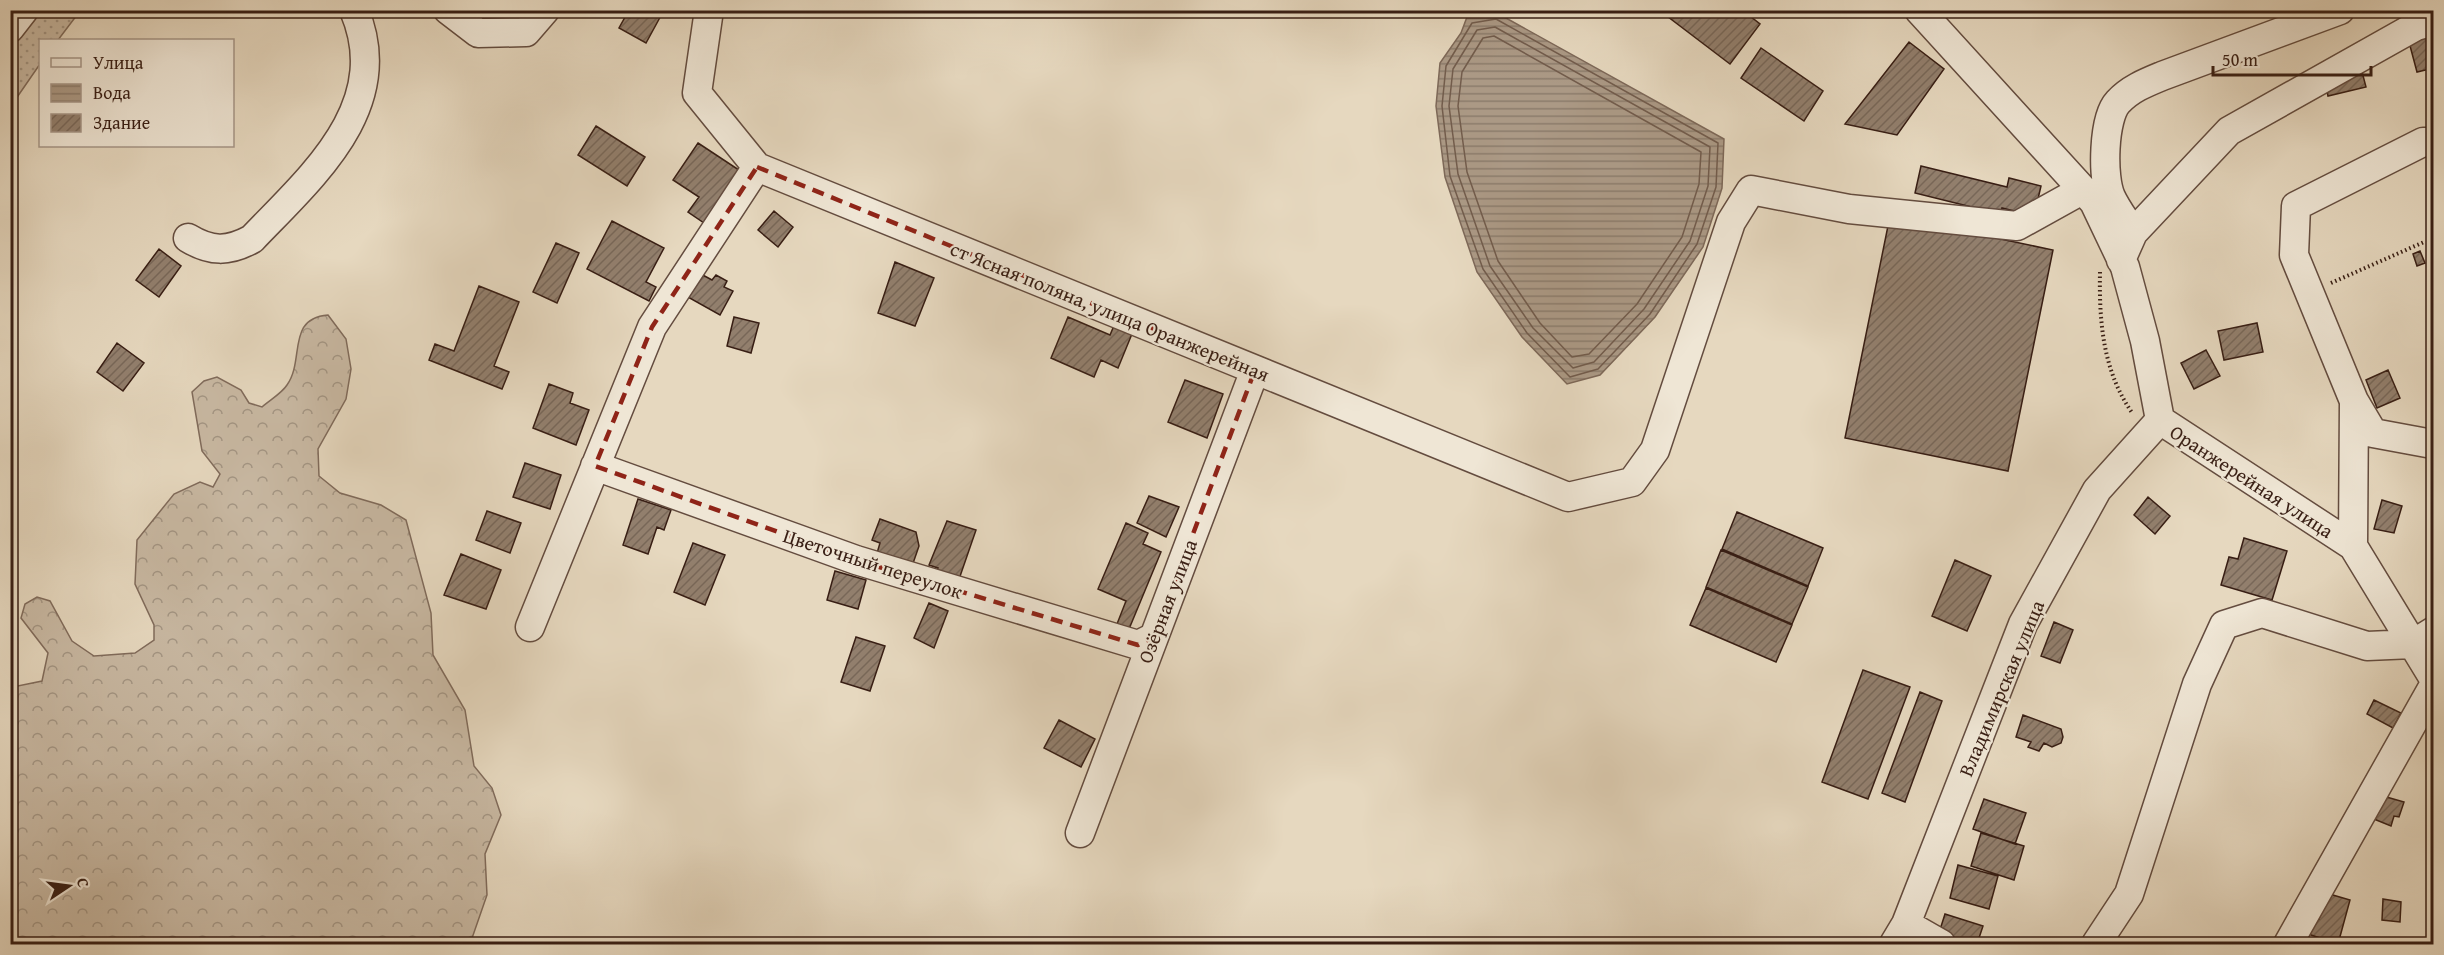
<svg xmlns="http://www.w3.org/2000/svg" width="2444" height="955" font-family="'Gentium Book Plus',serif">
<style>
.grass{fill:url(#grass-dots);stroke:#806b5b;stroke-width:1.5}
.forest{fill:url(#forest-crowns);stroke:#806b5b;stroke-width:1.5}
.water{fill:url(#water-rules);stroke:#7d6858;stroke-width:1.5}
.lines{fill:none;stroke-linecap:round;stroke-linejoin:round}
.shore{stroke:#725c4c;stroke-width:1.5}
.building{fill:url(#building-hatch);stroke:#381e14;stroke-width:1.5}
.minor-casing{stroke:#644c3f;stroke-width:31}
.path{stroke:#381e14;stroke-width:4;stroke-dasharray:1.5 3;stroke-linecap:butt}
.minor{stroke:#efe6d5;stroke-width:28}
.marked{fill:none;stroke:#8f2418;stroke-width:4.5;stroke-dasharray:12 8;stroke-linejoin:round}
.labels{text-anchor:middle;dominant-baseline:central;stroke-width:4.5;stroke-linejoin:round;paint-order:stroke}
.street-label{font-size:20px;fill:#381e14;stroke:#efe6d5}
</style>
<defs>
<pattern id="grass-dots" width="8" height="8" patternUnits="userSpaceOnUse" patternTransform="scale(1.5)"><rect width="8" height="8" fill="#c8b8a2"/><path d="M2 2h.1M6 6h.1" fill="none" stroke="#a39583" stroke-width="1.8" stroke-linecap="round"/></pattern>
<pattern id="forest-crowns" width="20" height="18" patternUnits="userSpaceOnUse" patternTransform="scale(1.5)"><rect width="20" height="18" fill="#c8b8a2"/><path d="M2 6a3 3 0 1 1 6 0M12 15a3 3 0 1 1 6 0" fill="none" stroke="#a39583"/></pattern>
<pattern id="water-rules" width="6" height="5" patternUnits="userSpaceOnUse" patternTransform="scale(1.5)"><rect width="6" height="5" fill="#ab9985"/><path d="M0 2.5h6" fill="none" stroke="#8c7c6c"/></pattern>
<pattern id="building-hatch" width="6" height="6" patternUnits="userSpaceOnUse" patternTransform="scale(1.5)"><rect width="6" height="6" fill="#927f6d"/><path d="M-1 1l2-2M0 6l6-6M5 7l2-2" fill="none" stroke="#786758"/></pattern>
</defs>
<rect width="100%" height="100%" fill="#e6d8bf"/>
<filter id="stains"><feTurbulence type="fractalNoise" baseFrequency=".00333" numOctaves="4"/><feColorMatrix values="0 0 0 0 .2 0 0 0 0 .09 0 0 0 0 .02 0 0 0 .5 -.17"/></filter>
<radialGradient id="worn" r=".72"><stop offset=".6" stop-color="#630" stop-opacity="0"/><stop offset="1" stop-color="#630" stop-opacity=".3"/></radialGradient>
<path class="grass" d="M11,11H80L58,40H40V64L11,106Z"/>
<path class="forest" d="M328,315L346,339L351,369L346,399L318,449L319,476L340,493L381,505L406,520L431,613L433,655L465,710L474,766L492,788L501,815L485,854L487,895L470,944H11V683L13,687L42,681L48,653L21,618L25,604L37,597L50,601L72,641L94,656L135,653L154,640V625L135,584L137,540L174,494L200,482L213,487L220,474L202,451L192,392L204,381L217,377L241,390L249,403L262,407C270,400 282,393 287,385C305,360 286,318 328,315Z"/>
<path class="water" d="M1497,13L1724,139L1722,188L1703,247L1655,317L1600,375L1567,384L1522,337L1477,272L1445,177L1436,106L1440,63L1461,33L1467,17Z"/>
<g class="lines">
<path class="shore" d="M1496,19L1718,143L1716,187L1697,244L1650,314L1598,369L1570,377L1527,333L1483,269L1450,176L1442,106L1446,66L1472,23Z
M1495,27L1710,147L1708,186L1690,241L1644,309L1594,362L1573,368L1533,328L1490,266L1458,174L1449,106L1453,69L1477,30Z
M1494,36L1701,152L1699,184L1682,237L1637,304L1589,354L1572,357L1540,323L1498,261L1467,172L1458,106L1462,72L1483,38Z"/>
</g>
<path class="building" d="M629,10H664L646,43L619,28Z
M1659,10H1742L1760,24L1730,64Z
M2434,35V68L2417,72L2409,42Z
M1909,42L1944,69L1897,135L1845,124Z
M1761,48L1823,91L1804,121L1741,78Z
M2361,68L2366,87L2328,96L2324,77Z
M596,126L645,157L627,186L578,155Z
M698,143L742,172L707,225L688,212L699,197L673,180Z
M1921,166L2007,187L2009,178L2041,186L2034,216L2002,208L2000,214L1915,193Z
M774,211L793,227L778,247L758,230Z
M1890,216L2053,250L2008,471L1845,438Z
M612,221L664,248L646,282L656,287L649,301L587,269Z
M556,243L579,253L557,303L533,292Z
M159,249L181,266L159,297L136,280Z
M2420,251L2425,263L2417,266L2413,254Z
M895,262L934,278L915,326L878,313Z
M699,273L712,280L716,275L727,281L724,287L733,291L720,315L686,296Z
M479,286L519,302L494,366L509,372L502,389L429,360L435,344L454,351Z
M734,317L759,323L751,353L727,346Z
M1068,317L1110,335L1116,321L1134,329L1118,368L1101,360L1094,377L1051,358Z
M2257,323L2263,352L2224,360L2218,331Z
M117,343L144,363L123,391L97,372Z
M2206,350L2220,376L2194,389L2181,363Z
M2388,370L2400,398L2377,408L2366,380Z
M1185,380L1223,394L1207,438L1168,422Z
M549,384L573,393L570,403L589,410L576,445L533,428Z
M525,463L561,475L550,509L513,497Z
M1149,496L1179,507L1166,537L1137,523Z
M2148,497L2170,516L2155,534L2134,515Z
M638,499L671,510L664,530L657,527L648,554L623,545Z
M2382,500L2402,506L2394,533L2374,529Z
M487,511L521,523L510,553L476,540Z
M1737,512L1823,548L1808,586L1722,549Z
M880,519L916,532L919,546L910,572L875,560L880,543L872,540Z
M947,521L976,530L957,585L934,576L938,568L929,565Z
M1126,523L1148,533L1143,544L1161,552L1129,629L1117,624L1126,601L1098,589Z
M2244,538L2287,551L2272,600L2221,585L2229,557L2238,559Z
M693,543L725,555L705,605L674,592Z
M1721,550L1808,587L1792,624L1706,587Z
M461,554L501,570L486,609L444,595Z
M1955,560L1991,576L1967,631L1932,616Z
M835,571L866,580L858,609L827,600Z
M1706,588L1792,625L1776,662L1690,625Z
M929,603L948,611L934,648L914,638Z
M2054,622L2073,630L2060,663L2041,656Z
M856,637L885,646L870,691L841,682Z
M1863,670L1910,687L1868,799L1822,782Z
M1920,692L1942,701L1905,802L1882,793Z
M2374,700L2401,713L2393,728L2367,714Z
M2023,715L2061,729L2063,737L2061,743L2052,747L2044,743L2039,751L2028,747L2031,742L2016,737Z
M1059,720L1095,739L1081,767L1044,748Z
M2376,794L2404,802L2399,817L2394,816L2391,826L2369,817Z
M1984,799L2026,813L2015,844L1973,829Z
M1981,833L2024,846L2014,880L1971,866Z
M1958,865L1998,876L1989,909L1950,898Z
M2326,893L2350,900L2338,944L2302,932L2307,916L2319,919Z
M2383,899L2401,902L2400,922L2382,920Z
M1945,914L1983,926L1977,944H1965L1938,936Z"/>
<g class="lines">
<g class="minor-casing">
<path id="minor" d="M448,10L478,33L526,32L545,10
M709,10L697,93L757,167L1568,497L1632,482L1655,450L1731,222L1751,190L1849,209L2017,226L2082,190
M1919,10L2094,202L2125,267L2145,341L2160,420L2353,546L2434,679
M10,28L24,10
M2133,233L2229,131L2416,26L2434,21
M188,238C211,252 228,252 252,239C312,176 395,106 354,10
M2121,260L2133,233C2126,221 2117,210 2111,197C2102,178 2103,118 2118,102C2130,89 2145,83 2162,76L2340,10
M2354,401L2373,433L2427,443L2434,441
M595,466L856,560L1138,645L1154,637
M2353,546L2354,401L2294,255L2296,206L2423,142H2434
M530,627L652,327L757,167
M1080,833L1255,370
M1906,924L1941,944
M1894,944L1906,924L2023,624L2097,490L2160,420
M2096,944L2129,894L2197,684L2224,625L2262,613L2367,646L2413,644L2434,631
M2288,944L2434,685"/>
</g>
<path class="path" d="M2100,272C2099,322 2103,372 2133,414
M2331,283L2424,242"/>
<use href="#minor" class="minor"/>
</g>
<path class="marked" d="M757,167L1255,370L1154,637L1138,645L856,560L595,466L652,327Z"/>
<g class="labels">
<g class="street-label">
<text transform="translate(1110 311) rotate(22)">ст Ясная поляна, улица Оранжерейная</text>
<text transform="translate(2252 481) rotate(33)">Оранжерейная улица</text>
<text transform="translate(873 563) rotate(18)">Цветочный переулок</text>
<text transform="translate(1167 601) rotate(-69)">Озёрная улица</text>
<text transform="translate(2001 688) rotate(-67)">Владимирская улица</text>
</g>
</g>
<rect width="2444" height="955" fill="none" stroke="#e6d8bf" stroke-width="36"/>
<rect x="12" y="12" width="2420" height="931" fill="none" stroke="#381e14" stroke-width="3"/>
<rect x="18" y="18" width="2408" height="919" fill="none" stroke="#381e14" stroke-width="1.5"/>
<rect x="39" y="39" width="195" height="108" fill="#efe6d5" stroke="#a69688" stroke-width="1.5"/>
<rect x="51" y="58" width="30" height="9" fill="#efe6d5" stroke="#a69688" stroke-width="1.5"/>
<text x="93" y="69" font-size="18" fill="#381e14">Улица</text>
<rect x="51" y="84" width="30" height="18" fill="url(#water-rules)" stroke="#a69688" stroke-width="1.5"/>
<text x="93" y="99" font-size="18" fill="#381e14">Вода</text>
<rect x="51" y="114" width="30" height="18" fill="url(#building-hatch)" stroke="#a69688" stroke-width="1.5"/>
<text x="93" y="129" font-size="18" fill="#381e14">Здание</text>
<g transform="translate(69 886) rotate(77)" stroke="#efe6d5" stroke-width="4.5" paint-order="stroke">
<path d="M0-4.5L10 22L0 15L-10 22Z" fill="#381e14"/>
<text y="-9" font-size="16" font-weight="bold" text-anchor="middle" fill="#381e14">С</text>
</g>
<path d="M2213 66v9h158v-9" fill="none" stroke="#381e14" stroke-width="3"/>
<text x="2222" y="66" font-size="18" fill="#381e14" stroke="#efe6d5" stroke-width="4.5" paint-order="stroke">50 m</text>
<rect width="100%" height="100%" filter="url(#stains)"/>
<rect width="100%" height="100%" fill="url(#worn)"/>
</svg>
